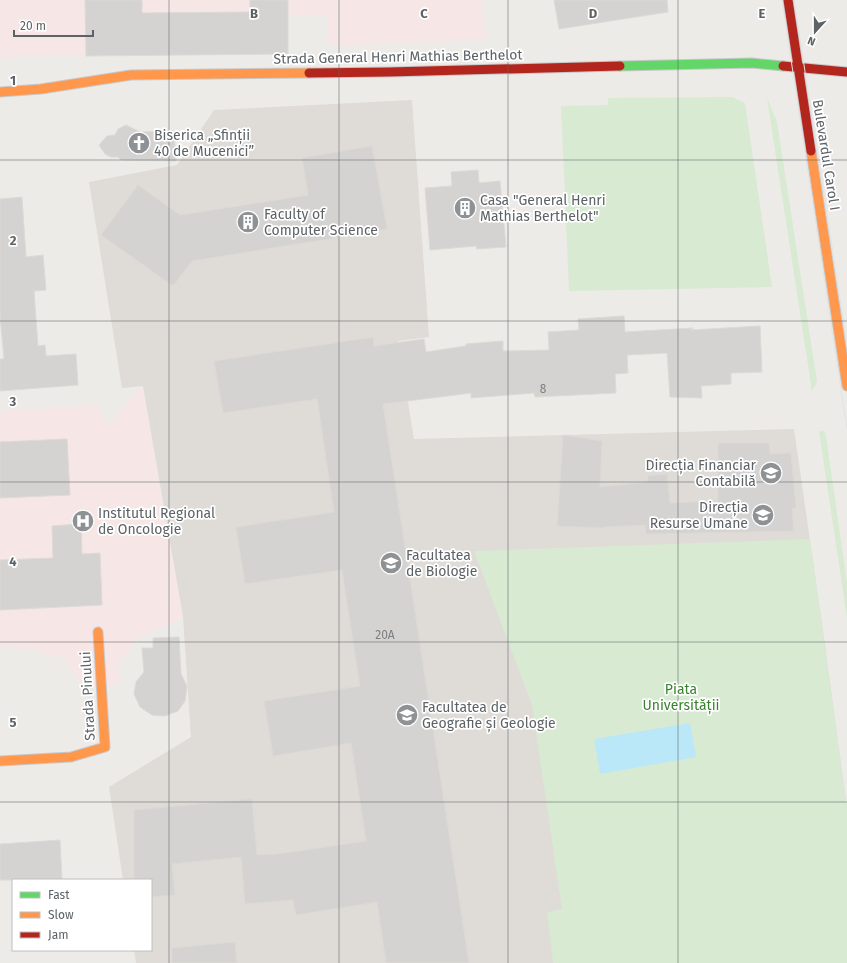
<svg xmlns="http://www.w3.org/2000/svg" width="847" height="963" font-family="'Fira Sans',sans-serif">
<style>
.education{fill:#dfdbd7}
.medical{fill:#f6e6e5}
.green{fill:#d8ead2}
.water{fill:#bbe8f8}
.building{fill:#d5d3d2;stroke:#dcdad6}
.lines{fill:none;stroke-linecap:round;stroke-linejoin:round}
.fast-casing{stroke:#c8c8c9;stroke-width:11}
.slow-casing{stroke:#c8c8c9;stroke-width:11}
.jam-casing{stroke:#c8c8c9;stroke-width:11}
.fast{stroke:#63d668;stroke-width:9}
.slow{stroke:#ff974d;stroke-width:9}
.jam{stroke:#b3261e;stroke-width:9}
.tram{stroke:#e3e2e3;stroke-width:1}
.grid{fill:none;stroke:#5c6266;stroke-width:1;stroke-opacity:0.55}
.labels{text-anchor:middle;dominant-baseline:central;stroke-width:3.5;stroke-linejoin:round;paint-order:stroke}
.number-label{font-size:12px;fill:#7c8082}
.street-label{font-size:14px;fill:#5c6266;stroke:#fff}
.poi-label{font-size:14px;fill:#5c6266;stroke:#fff;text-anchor:start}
.park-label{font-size:14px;fill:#39822f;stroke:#fff}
.grid-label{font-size:13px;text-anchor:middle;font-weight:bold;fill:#5c6266;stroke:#fff;stroke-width:3.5;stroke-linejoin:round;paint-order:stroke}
</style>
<rect width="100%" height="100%" fill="#edebe8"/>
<path class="education" d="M412,100L429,337L398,341L414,439L794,429L825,645L847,808V963H136L134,950H151V880H123L109,787L191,737L183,617L143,386L122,388L89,182L177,165L214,110Z"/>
<path class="medical" d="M0,0H481L487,39L328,46V16L288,15V54L86,56L67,54L0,57Z
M142,386L183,617L137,639L119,662V684L83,688L65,658L24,648H0V411L99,405L107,426Z"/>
<path class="green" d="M732,97L745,103L772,287L569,291L561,106L608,105V98Z
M767,98L777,122L817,382L812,391Z
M819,431H824L826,436L847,583V618Z
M810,539L847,808V963H553L547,912L562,909L532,705L474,551Z"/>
<path class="water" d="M690,723L696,757L600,774L594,739Z"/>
<path class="building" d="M85,0H142V13L250,12V0H288V54L86,56Z
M554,0H667L668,12L559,29Z
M126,125L140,132L174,131L176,161L121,160L118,157H111L105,154L99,145L107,136L115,135L118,129Z
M372,146L387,229L316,241L192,261L173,286L101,235L138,185L180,215L308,195L302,158Z
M478,170L479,183L500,181L506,247L477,249L476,246L430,250L425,188L452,186L451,172Z
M22,197L26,257L43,255L46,290L34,291L38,346L45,345L46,356L76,354L78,385L0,391V359H4L0,316V199Z
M624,316L625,332L693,328L690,330L760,326L762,372L731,373V384L701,386L702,398L670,397L667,353L627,355L628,373L615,374L616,393L535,397L534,393L471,398V393L383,404L469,963H386L377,902L296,915L293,900L245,904L241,857L172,864L175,895L151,897V880H134V810L252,799L257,855L271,854V855L366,841L351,743L273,756L264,701L360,686L342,570L245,584L236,527L334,512L317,399L223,413L214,361L373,337L374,346L424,339L426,352L466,346V344L503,341V351L549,350L548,332L579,330L578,319Z
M563,435L602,441L600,487L647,482L648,476L667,474L670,503L718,501V443H769L770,454L791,453L796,509L792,508L794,531L646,534L645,525L604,527V528L557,526Z
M67,439L70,495L0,498V442Z
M81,524L82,554L100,553L102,605L0,610V560L53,558L52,526Z
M179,637L181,674L187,686L185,701L178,711L165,716L152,715L140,707L134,694L136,682L144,672L142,648H153V638Z
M60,840L62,880H0V844Z
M235,942L237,963H172V948Z"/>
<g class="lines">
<g class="fast-casing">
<path id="fast" d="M620,66L752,63L783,66"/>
</g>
<g class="slow-casing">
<path id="slow" d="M0,92L41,89L131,75L309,73
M811,151L847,386
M0,761L71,757L105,747L98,632"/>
</g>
<g class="jam-casing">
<path id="jam" d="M788,0L811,151
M783,66L847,72
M309,73L389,72L620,66"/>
</g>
<use href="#fast" class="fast"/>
<use href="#slow" class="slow"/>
<use href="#jam" class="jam"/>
<path class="tram" d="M782,0L847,429
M794,0L847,344"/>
</g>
<path class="grid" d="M169,0V963M339,0V963M508,0V963M678,0V963M0,160H847M0,321H847M0,482H847M0,642H847M0,802H847"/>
<defs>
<g id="church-disc" transform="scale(1.15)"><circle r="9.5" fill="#8f9294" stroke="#fff"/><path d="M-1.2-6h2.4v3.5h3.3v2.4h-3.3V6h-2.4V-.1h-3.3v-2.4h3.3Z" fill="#fff"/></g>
<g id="building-disc" transform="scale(1.15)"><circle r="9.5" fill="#8f9294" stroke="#fff"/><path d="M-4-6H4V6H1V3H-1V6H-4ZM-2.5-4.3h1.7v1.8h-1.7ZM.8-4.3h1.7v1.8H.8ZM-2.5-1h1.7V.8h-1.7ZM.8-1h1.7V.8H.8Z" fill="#fff"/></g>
<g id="university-disc" transform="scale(1.15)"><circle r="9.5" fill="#8f9294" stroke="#fff"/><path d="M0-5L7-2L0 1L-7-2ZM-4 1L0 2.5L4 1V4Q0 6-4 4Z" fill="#fff"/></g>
<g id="hospital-disc" transform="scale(1.15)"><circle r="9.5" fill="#8f9294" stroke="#fff"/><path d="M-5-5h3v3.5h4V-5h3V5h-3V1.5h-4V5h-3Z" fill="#fff"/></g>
</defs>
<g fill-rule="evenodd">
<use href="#church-disc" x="139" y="143"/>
<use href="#building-disc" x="465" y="208"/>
<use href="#building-disc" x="248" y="222"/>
<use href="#university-disc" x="771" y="473"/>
<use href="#university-disc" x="763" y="515"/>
<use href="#hospital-disc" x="83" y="521"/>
<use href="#university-disc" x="391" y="563"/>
<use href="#university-disc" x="407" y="715"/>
</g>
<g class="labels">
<g class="number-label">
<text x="543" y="389">8</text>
<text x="385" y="635">20A</text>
</g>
<g class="street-label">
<text transform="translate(398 57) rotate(-1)">Strada General Henri Mathias Berthelot</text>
<text transform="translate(826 155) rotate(81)">Bulevardul Carol I</text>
<text transform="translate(88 696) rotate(-93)">Strada Pinului</text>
</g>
<g class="poi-label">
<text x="154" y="135">Biserica „Sfinții<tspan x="154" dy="16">40 de Mucenici”</tspan></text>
<text x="480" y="200">Casa "General Henri<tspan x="480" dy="16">Mathias Berthelot"</tspan></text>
<text x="264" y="214">Faculty of<tspan x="264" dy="16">Computer Science</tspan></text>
<text x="756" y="465" text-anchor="end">Direcția Financiar<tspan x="756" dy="16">Contabilă</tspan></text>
<text x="748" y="507" text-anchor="end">Direcția<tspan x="748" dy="16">Resurse Umane</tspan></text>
<text x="98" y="513">Institutul Regional<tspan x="98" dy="16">de Oncologie</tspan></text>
<text x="406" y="555">Facultatea<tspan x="406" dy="16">de Biologie</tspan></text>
<text x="422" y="707">Facultatea de<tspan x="422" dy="16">Geografie și Geologie</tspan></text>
</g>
<g class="park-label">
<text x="681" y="689">Piata<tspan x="681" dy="16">Universității</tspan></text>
</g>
</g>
<g class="grid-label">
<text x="254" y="18">B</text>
<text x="424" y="18">C</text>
<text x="593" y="18">D</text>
<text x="762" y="18">E</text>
<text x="13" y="85">1</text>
<text x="13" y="245">2</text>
<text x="13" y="406">3</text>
<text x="13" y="566">4</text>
<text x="13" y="727">5</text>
</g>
<rect x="12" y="879" width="140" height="72" fill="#ffffff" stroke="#bec0c2"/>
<rect x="20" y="892" width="20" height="6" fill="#63d668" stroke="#bec0c2"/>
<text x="48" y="899" font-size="12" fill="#5c6266">Fast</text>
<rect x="20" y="912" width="20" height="6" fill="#ff974d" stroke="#bec0c2"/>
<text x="48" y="919" font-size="12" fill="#5c6266">Slow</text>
<rect x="20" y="932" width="20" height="6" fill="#b3261e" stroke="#bec0c2"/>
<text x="48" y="939" font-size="12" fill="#5c6266">Jam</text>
<g transform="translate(815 32) rotate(201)" stroke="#ffffff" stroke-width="3" paint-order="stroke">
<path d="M0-3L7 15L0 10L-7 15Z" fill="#5c6266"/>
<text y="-6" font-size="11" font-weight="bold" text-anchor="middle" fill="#5c6266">N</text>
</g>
<path d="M14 30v6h79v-6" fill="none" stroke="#5c6266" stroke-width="2"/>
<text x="20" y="30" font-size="12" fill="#5c6266" stroke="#ffffff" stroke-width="3" paint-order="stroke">20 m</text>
</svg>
